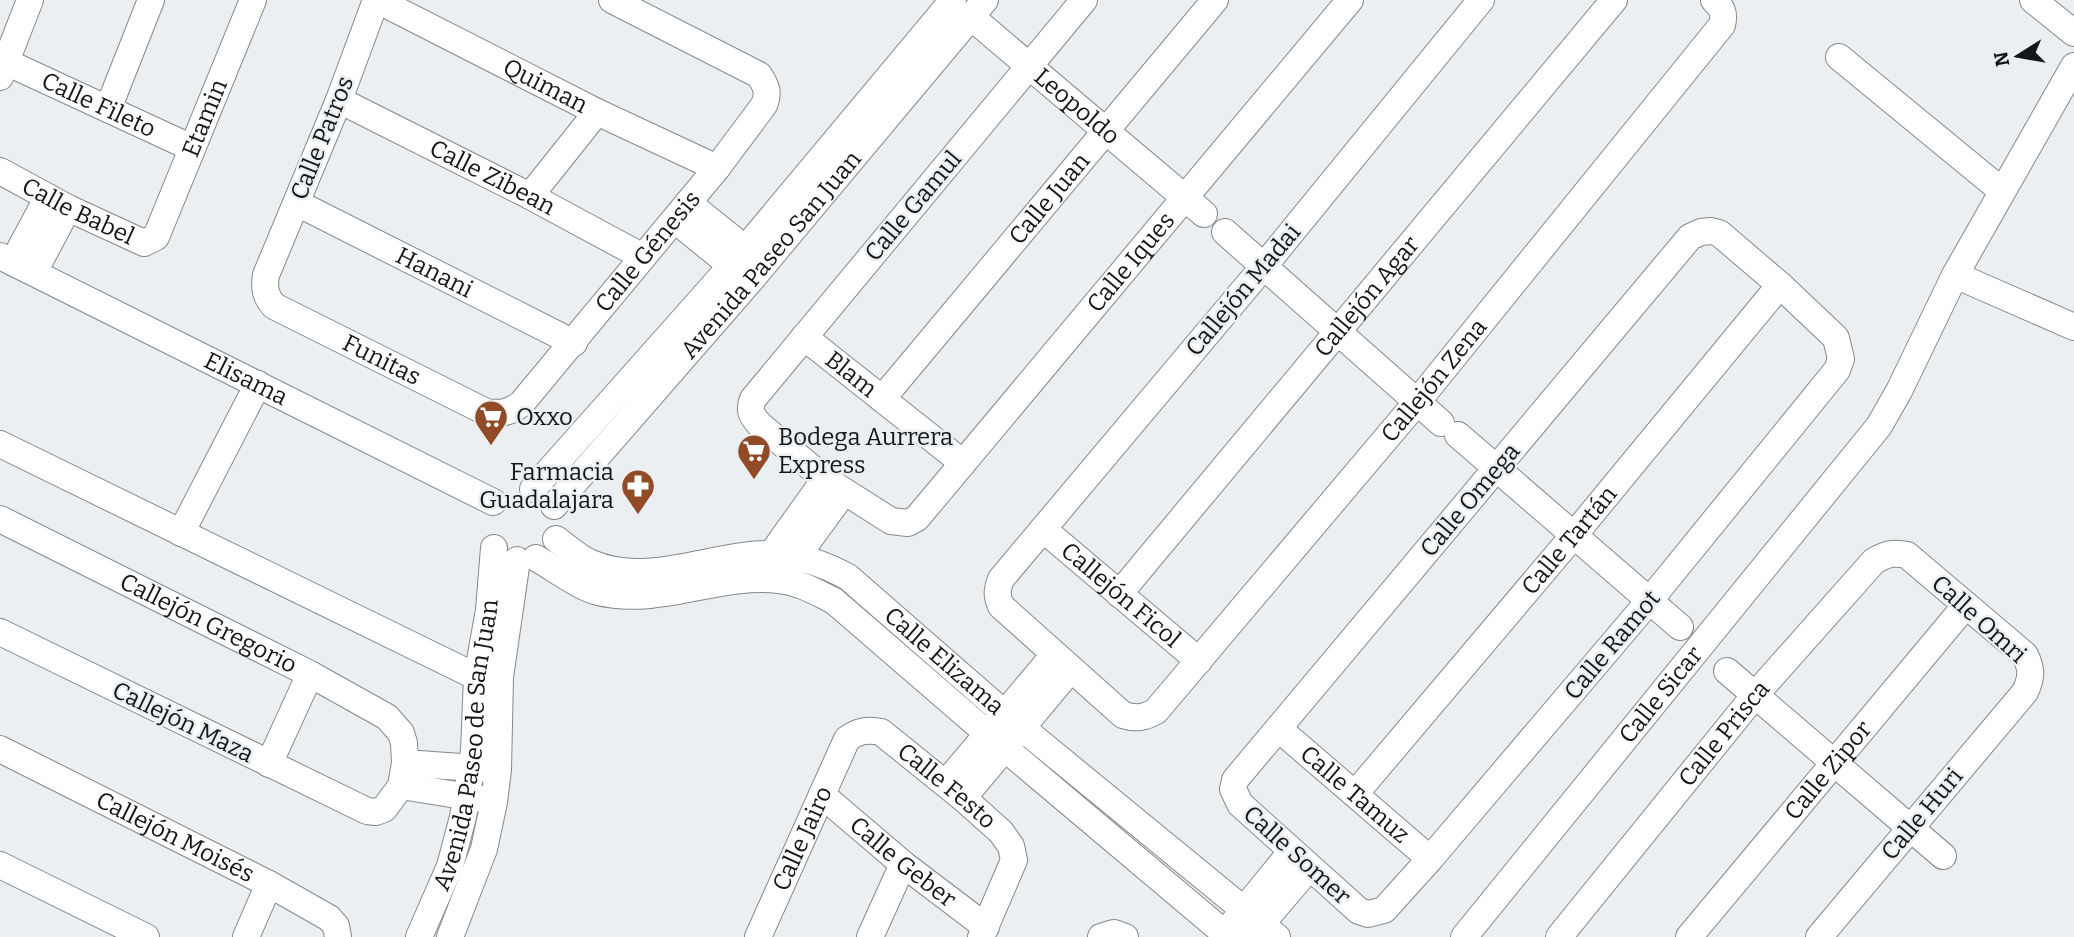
<svg xmlns="http://www.w3.org/2000/svg" width="2074" height="937" font-family="Bitter,serif">
<style>
.lines{fill:none;stroke-linecap:round;stroke-linejoin:round}
.minor-casing{stroke:#85898b;stroke-width:28}
.minor{stroke:#fff;stroke-width:26}
.labels{text-anchor:middle;dominant-baseline:central;stroke-width:5;stroke-linejoin:round;paint-order:stroke}
.street-label{font-size:24px;fill:#151617;stroke:#ebeff1}
.poi-label{font-size:24px;fill:#151617;stroke:#ebeff1;text-anchor:start}
</style>
<rect width="100%" height="100%" fill="#ebeff1"/>
<g class="lines">
<g class="minor-casing">
<g id="minor">
<path id="s1" d="M376,0L339,100L266,275C264,288 265,296 274,306L486,412C500,414 509,413 521,404L717,168L764,105C769,93 767,87 759,75L612,0"/>
<path id="s2" d="M377,0L597,112L717,168"/>
<path id="s3" d="M1084,0L753,399C748,411 752,416 760,425L825,479L891,521L908,523L917,518L1350,0"/>
<path id="s4" d="M1481,0L1264,266L1001,579C997,590 996,595 1001,606L1123,715C1136,719 1144,718 1156,711L1417,402L1722,25C1725,13 1722,8 1714,0"/>
<path d="M2033,0L2074,33"/>
<path id="s5" d="M970,16L1204,214"/>
<path d="M1839,57L2002,191"/>
<path id="s6" d="M6,62L192,148"/>
<path d="M0,77L30,0"/>
<path id="s7" d="M339,100L530,196L643,257"/>
<path d="M108,109L151,0"/>
<path id="s8" d="M0,171L68,208L144,243L156,237L253,0"/>
<path d="M530,196L597,112"/>
<path id="s9" d="M297,203L574,343"/>
<path d="M688,203L757,258"/>
<path d="M675,220L744,276"/>
<path d="M1711,231L1719,233L1780,285L1836,338L1841,359L1837,370L1650,600L1430,859L1384,910L1368,914L1359,911L1240,804L1233,789L1235,780L1690,237L1701,232Z"/>
<path d="M1225,232L1441,423"/>
<path id="s10" d="M0,256L493,502"/>
<path d="M13,262L48,197"/>
<path d="M34,272L68,208"/>
<path d="M1955,275L2074,327"/>
<path id="s11" d="M804,337L963,463"/>
<path id="s12" d="M882,399L1215,0"/>
<path d="M1458,435L1680,627"/>
<path d="M0,444L477,677"/>
<path d="M533,489L731,266L953,0"/>
<path id="s13" d="M554,506L750,281L985,0"/>
<path id="s14" d="M0,519L310,674L387,717L401,733L404,743L405,763L401,786L384,809L376,812L367,811L0,632"/>
<path id="s15" d="M1043,529L1199,661"/>
<path d="M181,533L258,384"/>
<path id="s16" d="M556,539C567,547 579,558 591,563C648,588 713,553 772,554C799,555 824,564 848,577L1005,714L1277,937"/>
<path d="M536,558C554,568 579,587 598,592C659,607 717,573 779,580C799,582 816,592 834,601L988,734L1229,937"/>
<path d="M763,566L825,479"/>
<path d="M787,570L844,492"/>
<path id="s17" d="M1119,594L1614,0"/>
<path d="M1727,671L1943,856"/>
<path id="s18" d="M1279,729L1430,859"/>
<path id="s19" d="M0,749L269,884L329,918L336,926L338,937"/>
<path d="M405,763L489,769"/>
<path d="M269,764L310,674"/>
<path d="M946,783L1054,655"/>
<path d="M401,786L482,799"/>
<path id="s20" d="M1355,794L1574,535L1780,285"/>
<path id="s21" d="M822,795L903,864L986,927"/>
<path d="M963,798L1071,669"/>
<path d="M0,865L146,937"/>
<path d="M1234,922L1291,852"/>
<path d="M1251,936L1309,868"/>
<path d="M246,937L269,884"/>
<path id="s22" d="M419,937L450,866L463,817L474,751L477,677L489,610L494,548"/>
<path d="M450,937L484,849L494,802L498,770L500,677L517,560"/>
<path id="s23" d="M758,937L847,739C858,731 867,729 881,732L963,798L1001,832L1011,846L1014,860L981,937"/>
<path d="M870,937L903,864"/>
<path d="M1101,937L1114,933L1125,937"/>
<path id="s24" d="M1464,937L1879,426L1899,391L1955,275L2074,66"/>
<path id="s25" d="M1559,937L1755,695L1874,561C1886,554 1893,552 1907,555L2025,655C2032,669 2032,677 2025,692L1819,937"/>
<path id="s26" d="M1689,937L1966,605"/>
</g>
</g>
<use href="#minor" class="minor"/>
</g>
<defs>
<g id="supermarket-pin" transform="scale(1.75)"><path d="M0 17L-7.5 6A9.5 9.5 0 1 1 7.5 6Z" fill="#924b27" stroke="#ebeff1"/><path d="M-6-5.5h2.5l.6 2H6L4.5 2H-2.5L-4.4-4H-6ZM-1.5 3.2a1.3 1.3 0 1 0 .1 0ZM3 3.2a1.3 1.3 0 1 0 .1 0Z" fill="#fff"/></g>
<g id="pharmacy-pin" transform="scale(1.75)"><path d="M0 17L-7.5 6A9.5 9.5 0 1 1 7.5 6Z" fill="#924b27" stroke="#ebeff1"/><path d="M-2-6h4v4h4v4h-4v4h-4v-4h-4v-4h4Z" fill="#fff"/></g>
</defs>
<g fill-rule="evenodd">
<use href="#supermarket-pin" x="491" y="417"/>
<use href="#supermarket-pin" x="754" y="451"/>
<use href="#pharmacy-pin" x="638" y="486"/>
</g>
<g class="labels">
<g class="street-label">
<text stroke="none"><textPath href="#s2" startOffset="189">Quiman</textPath></text>
<text stroke="none"><textPath href="#s6" startOffset="102">Calle Fileto</textPath></text>
<text stroke="none"><textPath href="#s5" startOffset="140">Leopoldo</textPath></text>
<text stroke="none"><textPath href="#s8" startOffset="303">Etamin</textPath></text>
<text transform="translate(322 138) rotate(-68)">Calle Patros</text>
<text stroke="none"><textPath href="#s7" startOffset="172">Calle Zibean</textPath></text>
<text stroke="none"><textPath href="#s12" startOffset="261">Calle Juan</textPath></text>
<text transform="translate(913 206) rotate(-50)">Calle Gamul</text>
<text stroke="none"><textPath href="#s8" startOffset="88">Calle Babel</textPath></text>
<text stroke="none"><textPath href="#s1" startOffset="802">Calle Génesis</textPath></text>
<text stroke="none"><textPath href="#s13" startOffset="332">Avenida Paseo San Juan</textPath></text>
<text stroke="none"><textPath href="#s3" startOffset="1071">Calle Iques</textPath></text>
<text stroke="none"><textPath href="#s9" startOffset="154">Hanani</textPath></text>
<text transform="translate(1243 290) rotate(-50)">Callejón Madai</text>
<text stroke="none"><textPath href="#s17" startOffset="387">Callejón Agar</textPath></text>
<text stroke="none"><textPath href="#s1" startOffset="450">Funitas</textPath></text>
<text stroke="none"><textPath href="#s11" startOffset="60">Blam</textPath></text>
<text stroke="none"><textPath href="#s10" startOffset="275">Elisama</textPath></text>
<text stroke="none"><textPath href="#s4" startOffset="1410">Callejón Zena</textPath></text>
<text transform="translate(1470 500) rotate(-50)">Calle Omega</text>
<text stroke="none"><textPath href="#s20" startOffset="332">Calle Tartán</textPath></text>
<text stroke="none"><textPath href="#s15" startOffset="102">Callejón Ficol</textPath></text>
<text transform="translate(1979 619) rotate(42)">Calle Omri</text>
<text stroke="none"><textPath href="#s14" startOffset="233">Callejón Gregorio</textPath></text>
<text transform="translate(1612 645) rotate(-50)">Calle Ramot</text>
<text stroke="none"><textPath href="#s16" startOffset="434">Calle Elizama</textPath></text>
<text stroke="none"><textPath href="#s24" startOffset="312">Calle Sicar</textPath></text>
<text transform="translate(183 722) rotate(26)">Callejón Maza</text>
<text stroke="none"><textPath href="#s25" startOffset="262">Calle Prisca</textPath></text>
<text stroke="none"><textPath href="#s22" startOffset="200">Avenida Paseo de San Juan</textPath></text>
<text stroke="none"><textPath href="#s26" startOffset="217">Calle Zipor</textPath></text>
<text stroke="none"><textPath href="#s23" startOffset="338">Calle Festo</textPath></text>
<text stroke="none"><textPath href="#s18" startOffset="100">Calle Tamuz</textPath></text>
<text transform="translate(1922 814) rotate(-50)">Calle Huri</text>
<text stroke="none"><textPath href="#s19" startOffset="196">Callejón Moisés</textPath></text>
<text stroke="none"><textPath href="#s23" startOffset="108">Calle Jairo</textPath></text>
<text transform="translate(1297 855) rotate(42)">Calle Somer</text>
<text stroke="none"><textPath href="#s21" startOffset="105">Calle Geber</textPath></text>
</g>
<g class="poi-label">
<text x="516" y="417">Oxxo</text>
<text x="778" y="437">Bodega Aurrera<tspan x="778" dy="28">Express</tspan></text>
<text x="614" y="472" text-anchor="end">Farmacia<tspan x="614" dy="28">Guadalajara</tspan></text>
</g>
</g>
<g transform="translate(2018 56) rotate(259)" stroke="#ebeff1" stroke-width="5" paint-order="stroke">
<path d="M0-5L12 26L0 18L-12 26Z" fill="#151617"/>
<text y="-10" font-size="19" font-weight="bold" text-anchor="middle" fill="#151617">N</text>
</g>
</svg>
